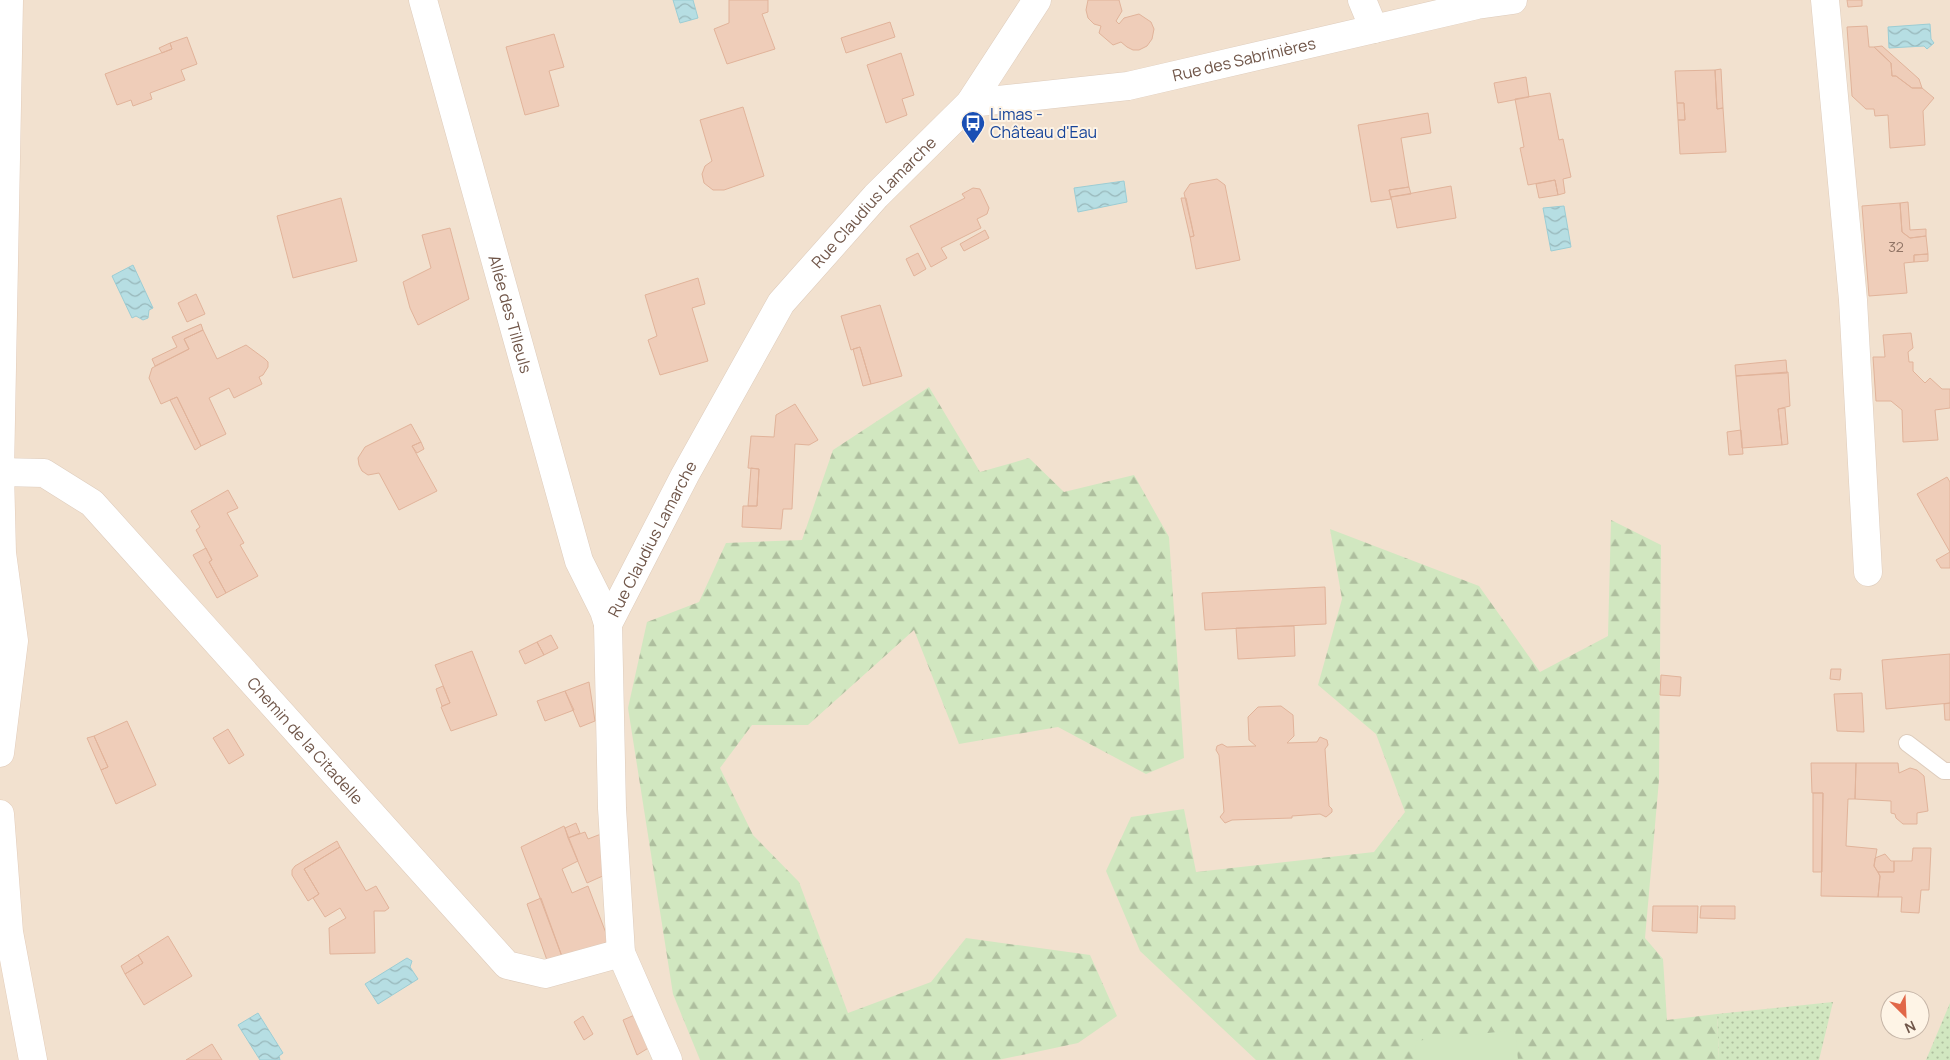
<svg xmlns="http://www.w3.org/2000/svg" width="1950" height="1060" font-family="Manrope,sans-serif">
<style>
.residential{fill:#f2e1cf;fill-rule:evenodd}
.grass{fill:url(#grass-dots)}
.forest{fill:url(#forest-firs)}
.pitch{fill:#d1e7c0}
.water{fill:url(#water-waves);stroke:#9ccdd4}
.building{fill:#efcdb9;stroke:#e1b39a}
.lines{fill:none;stroke-linecap:round;stroke-linejoin:round}
.lane-casing{stroke:#deccbc;stroke-width:18}
.street-casing{stroke:#deccbc;stroke-width:29}
.secondary-casing{stroke:#e3cdbb;stroke-width:29}
.lane{stroke:#fff;stroke-width:16}
.street{stroke:#fff;stroke-width:28}
.secondary{stroke:#fff;stroke-width:28}
.labels{text-anchor:middle;dominant-baseline:central;stroke-width:4;stroke-linejoin:round;paint-order:stroke}
.number-label{font-size:14px;fill:#907465}
.street-label{font-size:16px;fill:#705649;stroke:#fef4e6}
.transit-label{font-size:16px;fill:#164399;stroke:#fef4e6;text-anchor:start}
</style>
<defs>
<pattern id="grass-dots" width="8" height="8" patternUnits="userSpaceOnUse" patternTransform="scale(1.25)"><rect width="8" height="8" fill="#d1e7c0"/><path d="M2 2h.1M6 6h.1" fill="none" stroke="#aebe9e" stroke-width="1.8" stroke-linecap="round"/></pattern>
<pattern id="forest-firs" width="22" height="20" patternUnits="userSpaceOnUse" patternTransform="scale(1.25)"><rect width="22" height="20" fill="#d1e7c0"/><path d="M5 1l3.5 6h-7zM16 11l3.5 6h-7z" fill="#aebe9e"/></pattern>
<pattern id="water-waves" width="16" height="10" patternUnits="userSpaceOnUse" patternTransform="scale(1.25)"><rect width="16" height="10" fill="#b6dee3"/><path d="M0 5q4-4 8 0t8 0" fill="none" stroke="#98b7ba"/></pattern>
</defs>
<rect width="100%" height="100%" fill="#fbf0e0"/>
<path class="residential" d="M0,0H1950V1060H0ZM1890,1000H1920V1030H1890Z"/>
<path class="grass" d="M1833,1002L1819,1060H1719L1717,1014Z
M1950,1003V1060H1926Z"/>
<path class="forest" d="M929,387L980,472L1029,458L1064,492L1134,475L1169,537L1184,758L1146,774L1058,727L959,744L914,630L808,725H752L720,768L753,835L799,882L848,1013L931,982L966,938L1090,955L1117,1016L1078,1043L998,1060H700L673,994L628,708L647,622L699,602L726,543L802,540L833,450Z
M1611,520L1661,545L1659,780L1645,938L1663,959L1667,1020L1717,1014L1719,1060H1256L1140,951L1106,871L1131,817L1184,809L1196,872L1374,852L1405,812L1376,734L1318,685L1342,599L1330,529L1479,586L1540,672L1608,636Z"/>
<path class="pitch" d="M1515,1030L1518,1060H1417L1415,1041Z"/>
<path class="water" d="M673,0H693L698,18L680,23Z
M1930,24L1931,39L1934,43L1927,49L1924,46L1889,48L1888,27Z
M1124,181L1127,202L1078,212L1074,188Z
M1564,206L1571,247L1551,251L1543,208Z
M133,265L153,308L149,310L148,318L143,320L136,316L132,318L112,276Z
M407,958L412,961L410,967L418,979L378,1004L365,984Z
M258,1013L283,1053L279,1056L280,1060H260L238,1025Z"/>
<path class="building" d="M729,0H768V12L762,14L775,49L727,64L714,29L729,23Z
M1088,0H1119L1122,11L1116,21L1119,24L1124,18L1139,14L1151,22L1154,29L1152,39L1147,46L1139,50H1133L1127,47L1121,42L1113,45L1099,33L1101,26L1094,24L1088,18L1086,10Z
M1847,0H1862V6L1848,7Z
M890,22L895,37L846,53L841,38Z
M1867,26L1869,47H1874L1891,63L1892,76H1896L1912,88H1922L1934,98L1923,111L1925,145L1890,148L1888,115L1875,116L1874,109H1866L1852,96L1847,27Z
M554,34L564,67L549,71L559,106L525,115L506,47Z
M187,37L197,64L181,70L185,80L150,93L152,99L133,106L131,100L117,105L105,74L172,49L170,43Z
M170,43L172,49L162,53L159,48Z
M1882,46L1919,79L1922,88H1912L1896,76H1892L1891,63L1874,47Z
M901,53L914,95L902,99L907,115L886,123L867,65Z
M1721,69L1723,108L1717,109L1715,70Z
M1715,70L1717,109L1723,108L1726,152L1680,154L1678,120H1685L1684,103H1677L1675,71Z
M1526,77L1529,97L1498,103L1494,83Z
M1550,93L1559,140L1563,139L1571,177L1563,179L1565,193L1558,195L1555,180L1528,185L1520,148L1524,147L1515,99Z
M1677,103H1684L1685,120H1678Z
M743,107L764,176L724,190H713L704,183L702,174L705,166L712,161L700,120Z
M1428,113L1431,133L1401,138L1409,187L1389,190L1391,199L1371,202L1358,125Z
M1217,179L1225,185L1240,260L1196,269L1190,237L1194,236L1184,193L1190,184Z
M1555,180L1558,195L1539,198L1536,184Z
M1451,186L1456,218L1397,228L1391,197Z
M1409,187L1411,194L1391,197L1389,190Z
M973,188L980,189L989,208L987,214L977,219L981,228L941,248L947,258L931,267L910,226L965,198L962,194Z
M341,198L357,261L293,278L277,216Z
M1181,198H1186L1194,236L1190,237Z
M1908,202L1910,230L1926,229V236L1910,238L1902,232L1900,203Z
M1900,203L1902,232L1910,238L1926,236L1928,254L1914,255V262L1904,263L1907,293L1869,296L1862,206Z
M450,228L469,299L418,325L410,308L403,282L431,268L422,235Z
M985,230L989,238L964,251L960,244Z
M918,253L926,269L914,276L906,259Z
M1928,254V261L1914,262V255Z
M698,278L705,304L692,308L708,361L660,375L648,340L657,336L645,295Z
M196,294L205,314L187,322L178,303Z
M880,305L902,376L871,384L860,347L851,350L841,316Z
M201,324L203,330L184,339L189,349L155,366L152,359L177,347L172,337Z
M203,330L217,359L246,345L265,359L268,362V367L263,375L259,377L262,384L234,398L229,388L209,398L226,434L201,446L177,397L161,404L149,378L152,368L189,349L184,339Z
M1911,333L1913,348L1908,352L1909,362H1913V371L1925,383L1930,378L1942,389H1950V408L1935,410L1938,440L1903,442L1902,410L1891,401H1876L1873,357H1885L1883,335Z
M860,347L871,384L863,386L853,349Z
M1786,360L1787,373L1736,376L1735,365Z
M1788,372L1790,406L1778,409L1782,445L1742,448L1736,376Z
M177,397L201,446L195,450L170,400Z
M795,404L818,440L809,445L795,444L792,509H783L781,529L742,527L743,506H757L759,469L748,468L751,436L774,437L776,415Z
M1785,408L1788,444L1782,445L1778,409Z
M411,424L421,442L412,446L437,491L399,510L379,473L368,475L362,471L359,465L358,458L365,447Z
M1741,430L1743,454L1729,455L1727,432Z
M421,442L424,449L417,453L412,446Z
M751,468L759,469L757,506H748Z
M1947,477L1950,482V552L1917,494Z
M228,490L238,508L227,513L244,543L240,545L258,576L226,593L209,562L212,560L196,530L200,527L191,511Z
M206,548L212,560L209,562L226,593L217,598L193,555Z
M1950,552V568H1941L1936,560Z
M1325,587L1326,624L1205,630L1202,593Z
M1294,626L1295,656L1238,659L1236,628Z
M551,635L558,648L544,655L537,642Z
M537,642L544,655L525,664L519,651Z
M472,651L497,715L451,731L441,707L450,703L435,665Z
M1950,654V703L1886,709L1882,660Z
M1831,669H1841L1840,680L1830,679Z
M1661,675L1681,677L1680,696L1660,695Z
M589,682L595,721L580,727L565,691Z
M443,686L450,703L442,706L436,689Z
M565,691L574,710L545,721L537,701Z
M1862,693L1864,732L1837,731L1834,694Z
M1950,703V720H1945L1944,704Z
M1281,706L1293,715L1294,736L1287,743L1317,742L1320,737L1327,740L1328,745L1325,749L1329,806L1332,809V812L1326,817L1320,814L1292,816V818L1232,820L1225,823L1220,817L1224,812L1219,755L1216,750L1217,746L1222,744L1227,747L1256,746L1249,740L1248,717L1258,707Z
M127,721L156,785L116,804L101,770L108,767L94,736Z
M228,729L244,755L229,764L213,738Z
M94,736L108,767L101,770L87,738Z
M1811,763H1856L1855,799H1848L1846,846L1877,849L1874,866L1880,876L1878,897L1821,896L1823,793H1812Z
M1856,763H1898L1899,773L1910,768L1917,770L1924,776L1928,811L1917,813V824H1903L1896,818L1895,814L1891,813V801L1855,799Z
M1813,793H1823L1822,872H1813Z
M576,823L580,833L568,838L565,828Z
M564,826L578,861L562,869L572,893L588,886L609,941L564,962L521,847Z
M609,831L614,871L587,883L568,838L585,832L588,839Z
M337,841L340,847L304,869L319,894L308,901L292,875V870L295,866Z
M340,847L366,891L376,886L389,908L385,911H374L375,953L330,954L329,928L346,918L340,908L325,917L313,898L319,894L304,869Z
M1913,848H1931L1929,890H1921L1919,913L1901,912L1902,897H1878L1880,876L1878,872H1894V861H1912Z
M1885,854L1891,861H1894V872H1878L1874,866L1875,858Z
M541,898L564,962L548,963L527,904Z
M1653,906H1698L1697,933L1652,931Z
M1701,906H1735V919L1700,918Z
M168,936L192,976L144,1005L125,974L143,963L138,955Z
M138,955L143,963L125,974L121,966Z
M637,1014L650,1047L637,1055L623,1020Z
M583,1016L593,1034L584,1040L574,1022Z
M212,1044L222,1060H186Z"/>
<g class="lines">
<g class="lane-casing">
<path id="lane" d="M1907,743L1944,771H1950"/>
</g>
<g class="street-casing">
<g id="street">
<path id="s1" d="M423,0L579,561L604,611L608,624"/>
<path d="M1362,0L1374,29"/>
<path d="M1825,0L1853,300L1868,572"/>
<path id="s2" d="M970,103L1128,86L1477,5L1513,0"/>
<path id="s3" d="M0,472L44,473L92,503L507,965L545,974L621,953"/>
<path id="s4" d="M668,1060L621,953L612,808L608,624L685,475L781,303L876,196L970,103L1037,0"/>
</g>
</g>
<g class="secondary-casing">
<path id="secondary" d="M0,753L14,641L2,553L0,472L9,0
M0,814L9,932L33,1060"/>
</g>
<use href="#lane" class="lane"/>
<use href="#street" class="street"/>
<use href="#secondary" class="secondary"/>
</g>
<defs>
<g id="bus-pin" transform="scale(1.25)"><path d="M0 17L-7.5 6A9.5 9.5 0 1 1 7.5 6Z" fill="#1a4fb4" stroke="#fef4e6"/><path d="M-5-6H5V4H4V6H2V4H-2V6H-4V4H-5ZM-3.5-4V0h7V-4ZM-3.5 1.2v1.5H-2V1.2ZM2 1.2v1.5H3.5V1.2Z" fill="#fff"/></g>
</defs>
<g fill-rule="evenodd">
<use href="#bus-pin" x="973" y="123"/>
</g>
<g class="labels">
<g class="number-label">
<text x="1896" y="246">32</text>
</g>
<g class="street-label">
<text stroke="none"><textPath href="#s2" startOffset="278">Rue des Sabrinières</textPath></text>
<text stroke="none"><textPath href="#s4" startOffset="948">Rue Claudius Lamarche</textPath></text>
<text stroke="none"><textPath href="#s1" startOffset="326">Allée des Tilleuls</textPath></text>
<text stroke="none"><textPath href="#s4" startOffset="542">Rue Claudius Lamarche</textPath></text>
<text stroke="none"><textPath href="#s3" startOffset="420">Chemin de la Citadelle</textPath></text>
</g>
<g class="transit-label">
<text x="990" y="114">Limas -<tspan x="990" dy="18">Château d'Eau</tspan></text>
</g>
</g>
<g transform="translate(1905 1015) rotate(156)"><circle r="24" fill="#fef4e6" stroke="#c5b5a7"/>
<path d="M0-4L9 19L0 12L-9 19Z" fill="#e16748"/>
<text y="-8" font-size="14" font-weight="bold" text-anchor="middle" fill="#705649">N</text>
</g>
</svg>
